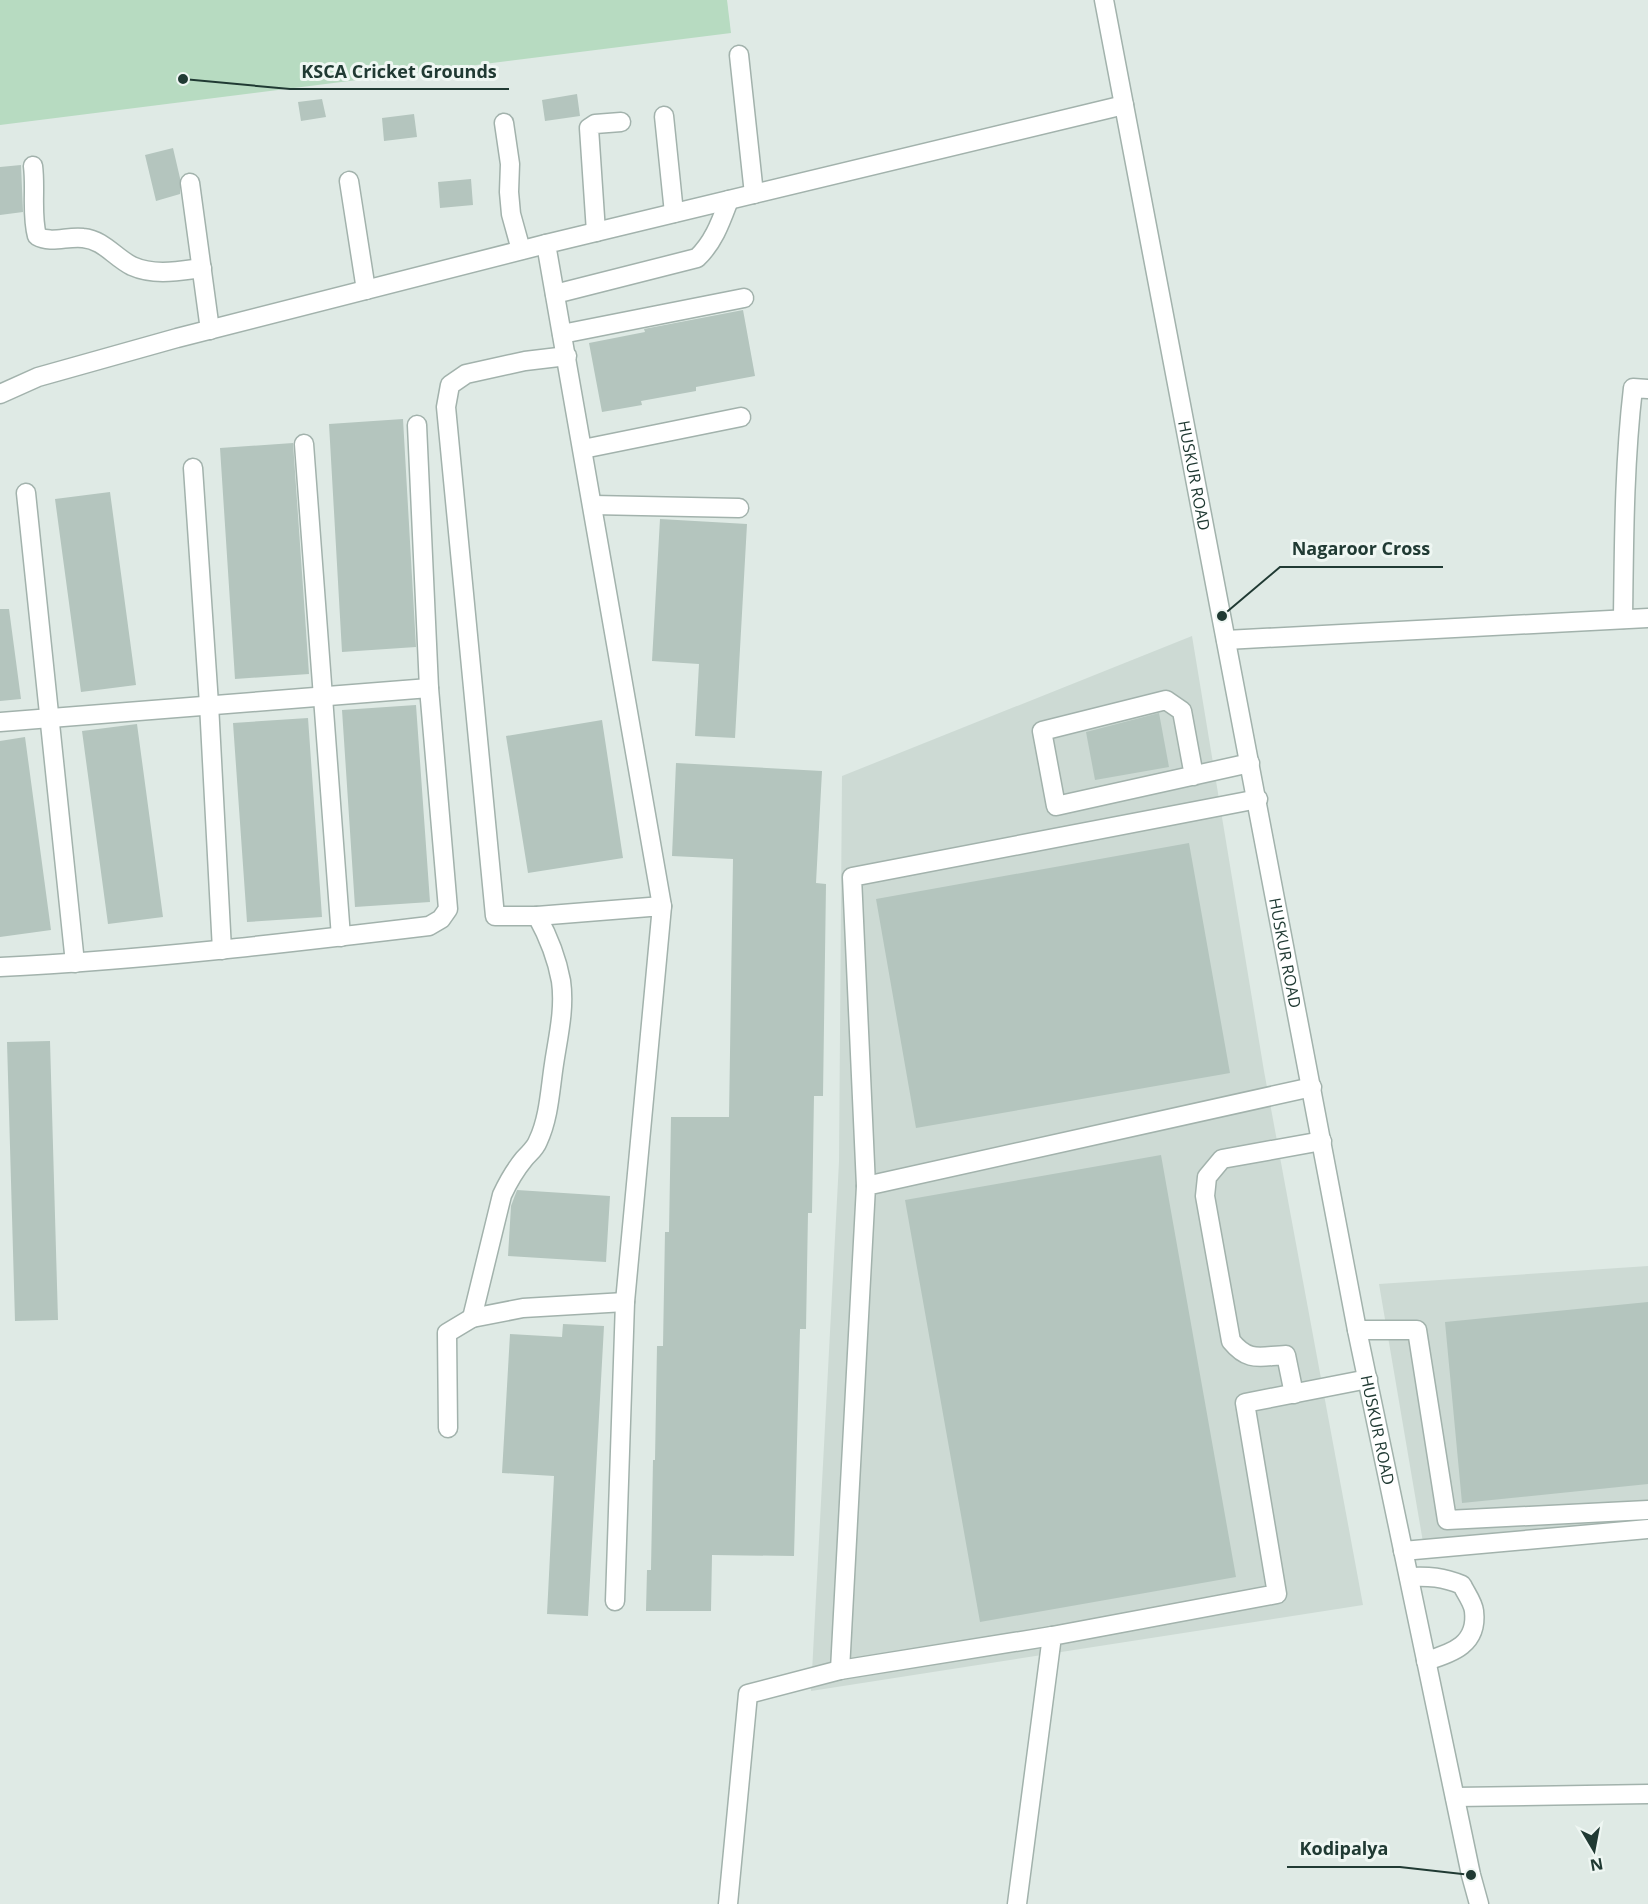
<svg xmlns="http://www.w3.org/2000/svg" width="1648" height="1904" font-family="'Open Sans',sans-serif">
<style>
.built{fill:#cddad4}
.green{fill:#b7dbc1}
.building{fill:#b4c5be}
.lines{fill:none;stroke-linecap:round;stroke-linejoin:round}
.minor-casing{stroke:#a2b2ac;stroke-width:21}
.minor{stroke:#fff;stroke-width:18}
.labels{text-anchor:middle;dominant-baseline:central;stroke-width:6;stroke-linejoin:round;paint-order:stroke}
.street-label{font-size:16px;fill:#203a33;stroke:#eff7f3}
.leader{fill:none;stroke:#203a33;stroke-width:2}
.callout-dot{fill:#203a33;stroke:#eff7f3;stroke-width:2}
.callout-label{font-size:18px;text-anchor:middle;font-weight:bold;fill:#203a33;stroke:#eff7f3;stroke-width:6;stroke-linejoin:round;paint-order:stroke}
</style>
<rect width="100%" height="100%" fill="#dfeae5"/>
<path class="built" d="M1192,636L1264,1071L1363,1605L811,1691L839,1162L842,776Z
M1648,1266V1536L1425,1554L1379,1284Z"/>
<path class="green" d="M0,0H727L731,33L0,125Z"/>
<path class="building" d="M577,94L580,116L545,121L542,100Z
M322,99L326,117L301,121L298,102Z
M414,114L417,137L384,141L382,118Z
M173,148L180,178V194L156,201L145,155Z
M21,165L23,212L0,215V167Z
M471,179L473,205L440,208L438,182Z
M743,310L755,376L696,387V391L641,401L642,405L602,412L589,343L645,332L644,329Z
M403,419L416,647L342,652L329,424Z
M293,443L309,674L235,679L220,448Z
M110,492L136,685L81,692L55,499Z
M660,519L747,524L735,738L695,736L699,664L652,661Z
M0,609H9L21,699L0,701Z
M416,705L430,902L355,907L342,710Z
M1159,713L1169,767L1095,780L1086,732Z
M308,718L322,917L247,922L233,723Z
M602,720L623,858L528,873L506,736Z
M137,724L163,917L108,924L82,731Z
M25,737L51,930L0,937V741Z
M676,763L822,771L816,883L826,884L823,1096H814L812,1213H808L806,1329H800L794,1556L712,1555L711,1611H646L647,1570H651L653,1460H655L657,1346H663L665,1232H669L671,1117H729L733,859L672,856Z
M1189,843L1230,1073L916,1128L876,899Z
M50,1041L58,1320L15,1321L7,1042Z
M1161,1155L1236,1577L980,1622L905,1200Z
M517,1190L610,1196L606,1262L508,1256L511,1206Z
M1648,1302V1484L1462,1503L1445,1322Z
M563,1324L604,1326L588,1616L547,1614L554,1476L502,1473L510,1334L562,1337Z"/>
<g class="lines">
<g class="minor-casing">
<g id="minor">
<path id="s1" d="M1104,0L1357,1330L1471,1875L1479,1904"/>
<path d="M739,55L754,194"/>
<path d="M664,116L674,213"/>
<path d="M504,123L510,164L509,192L511,214L521,250"/>
<path d="M33,166C36,189 31,214 37,236C51,244 67,236 83,238C104,240 114,257 132,266C154,276 179,271 202,268"/>
<path d="M349,181L366,290"/>
<path d="M190,183L210,330"/>
<path d="M596,232L589,128L595,124L621,122"/>
<path d="M555,294L697,258C714,242 721,221 729,200"/>
<path d="M562,334L744,298"/>
<path d="M567,356L525,361L466,374L450,385L446,407L495,916H537L662,906L625,1302L615,1601"/>
<path d="M0,394L38,377L177,338L546,244"/>
<path d="M417,425L429,688"/>
<path d="M304,444L341,937"/>
<path d="M583,449L741,417"/>
<path d="M193,468L209,704L222,950"/>
<path d="M26,493L75,963"/>
<path d="M593,505L739,508"/>
<path d="M1623,619C1624,542 1624,465 1633,388L1648,389"/>
<path d="M1226,640L1648,618"/>
<path d="M0,722L429,688L448,909L441,919L429,926C287,943 144,960 0,967"/>
<path d="M1194,776L1182,711L1166,700L1042,731L1056,806L1250,763"/>
<path d="M662,906L546,244L1124,105"/>
<path d="M866,1186L852,877L1258,799"/>
<path d="M472,1318L502,1195C508,1182 515,1170 524,1159C529,1153 535,1149 538,1141C549,1118 550,1090 554,1064C558,1037 565,1009 561,981C557,959 548,936 537,916"/>
<path d="M1357,1330H1417L1447,1520L1648,1510"/>
<path d="M1294,1394L1286,1355C1260,1356 1249,1363 1231,1341L1205,1196L1207,1177L1222,1159L1322,1141"/>
<path d="M448,1428L447,1333L472,1318L523,1308L625,1302"/>
<path d="M1403,1551L1648,1529"/>
<path d="M1409,1577C1429,1576 1443,1577 1462,1585C1465,1592 1473,1602 1474,1611C1478,1644 1453,1653 1426,1661"/>
<path d="M840,1670L866,1186L1312,1087"/>
<path d="M1455,1797L1648,1794"/>
<path d="M728,1904L748,1694L840,1670L1052,1636"/>
<path d="M1017,1904L1052,1636L1277,1594L1245,1403L1368,1379"/>
</g>
</g>
<use href="#minor" class="minor"/>
</g>
<g class="labels">
<g class="street-label">
<text stroke="none"><textPath href="#s1" startOffset="484">HUSKUR ROAD</textPath></text>
<text stroke="none"><textPath href="#s1" startOffset="970">HUSKUR ROAD</textPath></text>
<text stroke="none"><textPath href="#s1" startOffset="1456">HUSKUR ROAD</textPath></text>
</g>
</g>
<path class="leader" d="M183 79L290 89H509M1222 616L1280 567H1443M1471 1875L1400 1867H1287"/>
<g class="callout-dot">
<circle cx="183" cy="79" r="6"/>
<circle cx="1222" cy="616" r="6"/>
<circle cx="1471" cy="1875" r="6"/>
</g>
<g class="callout-label">
<text x="399" y="78">KSCA Cricket Grounds</text>
<text x="1361" y="555">Nagaroor Cross</text>
<text x="1344" y="1855">Kodipalya</text>
</g>
<g transform="translate(1594 1850) rotate(170)" stroke="#eff7f3" stroke-width="4.5" paint-order="stroke">
<path d="M0-4.5L10 22L0 15L-10 22Z" fill="#203a33"/>
<text y="-9" font-size="16" font-weight="bold" text-anchor="middle" fill="#203a33">N</text>
</g>
</svg>
